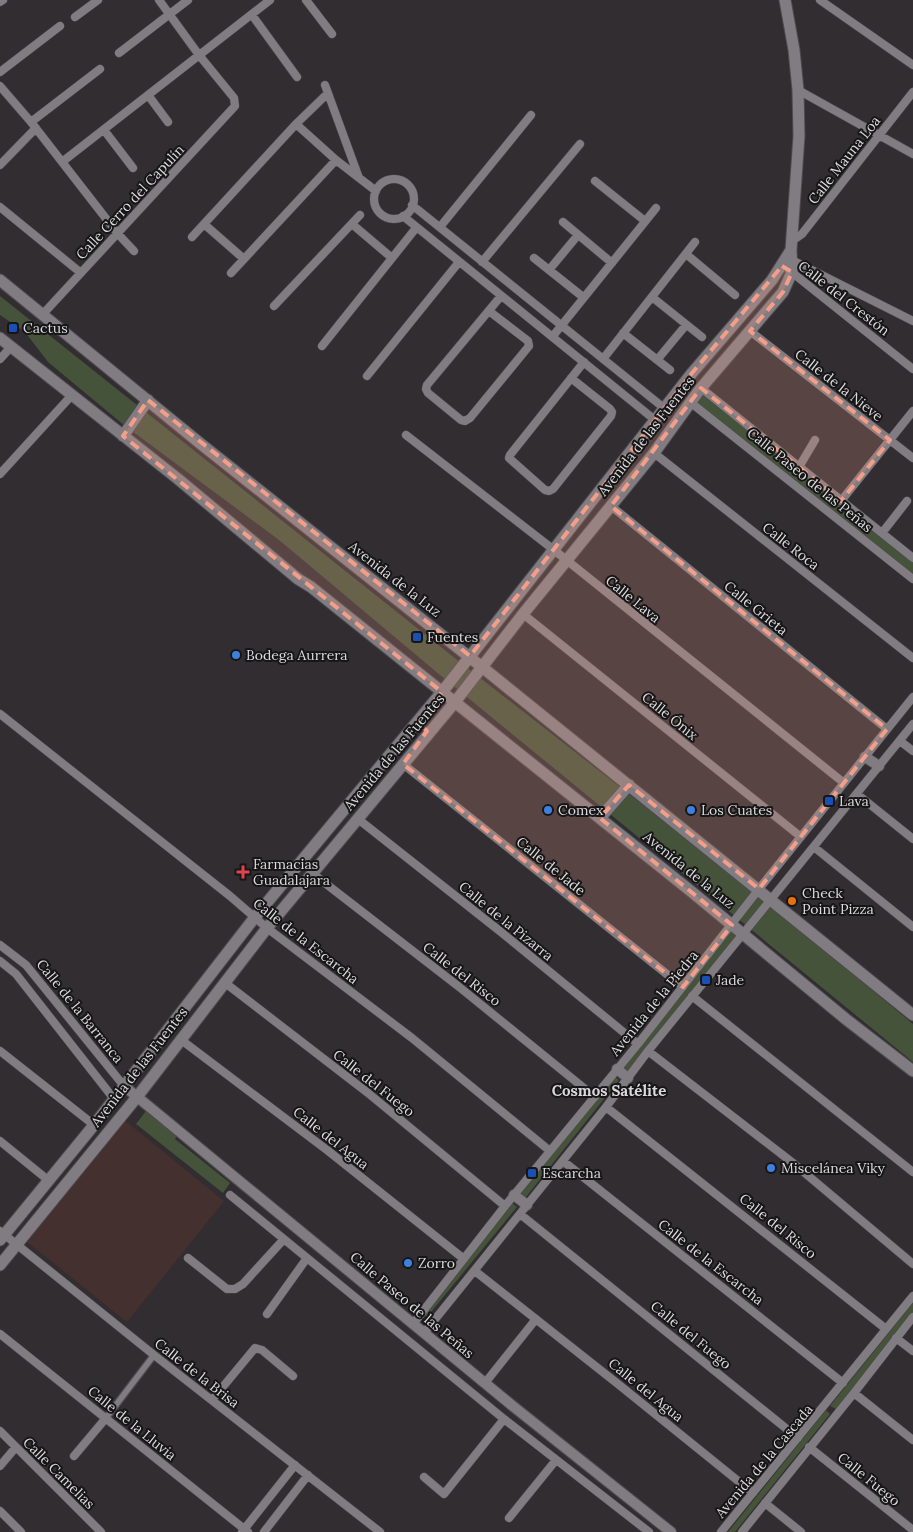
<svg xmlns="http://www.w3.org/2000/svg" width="913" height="1532" font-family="Lora,serif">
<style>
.education{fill:#44302f}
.green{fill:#44533a}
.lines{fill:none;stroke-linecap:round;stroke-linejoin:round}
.pedestrian-casing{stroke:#4f4c50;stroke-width:8}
.minor-casing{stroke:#4f4c50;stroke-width:9}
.tertiary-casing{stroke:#4f4c50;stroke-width:12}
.secondary-casing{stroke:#4f4c50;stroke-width:13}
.pedestrian{stroke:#817c81;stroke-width:5.5}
.minor{stroke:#817c81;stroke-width:8}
.tertiary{stroke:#817c81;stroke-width:10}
.secondary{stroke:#817c81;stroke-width:11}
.marked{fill:#f49e89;fill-opacity:0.2;stroke:#f49e89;stroke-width:4;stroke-dasharray:10 6;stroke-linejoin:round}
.transit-dot{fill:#1a4fb4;stroke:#171617;stroke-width:2}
.shop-dot{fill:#3f7fe0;stroke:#171617;stroke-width:2}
.health-dot{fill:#e0444e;stroke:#171617;stroke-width:2}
.food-dot{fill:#e8710a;stroke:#171617;stroke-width:2}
.labels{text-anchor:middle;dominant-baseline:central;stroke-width:4;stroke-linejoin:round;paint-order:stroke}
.street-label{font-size:14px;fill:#dddbdd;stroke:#171617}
.poi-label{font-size:14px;fill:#dddbdd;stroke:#171617;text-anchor:start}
.neighbourhood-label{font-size:15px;font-weight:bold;fill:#dcd8dc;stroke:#171617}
</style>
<rect width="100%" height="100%" fill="#312d31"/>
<path class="education" d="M123,1119L224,1201L127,1322L26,1241Z"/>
<path class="green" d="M0,296L456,659L743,883L913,1024V1062L440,675L279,540L125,426L48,362L25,332L0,315Z
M704,393L913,559V578L696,403Z
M729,930L739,937L627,1076L618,1069Z
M614,1076L619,1080L526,1197L520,1193Z
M146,1111L177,1135L175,1139L230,1183L223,1193L136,1124Z
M511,1202L517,1207L427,1317L423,1315Z
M913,1303V1314L836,1409L830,1406Z
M826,1410L830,1414L735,1532H728Z"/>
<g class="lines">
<g class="pedestrian-casing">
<path id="pedestrian" d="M106,1418L154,1355"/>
</g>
<g class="minor-casing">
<path id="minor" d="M306,0L332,34
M820,0L913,65
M0,2L3,0
M252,15L297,77
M75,17L98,0
M119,53L188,0
M0,72L60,26
M325,85L359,178
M0,86L31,122L118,234L134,251
M798,90L913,154
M148,95L168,122
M31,122L100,69
M296,124L336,160L376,191
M104,130L133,168
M62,162L270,0
M0,165L36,128
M374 199a20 20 0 1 1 40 0a20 20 0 1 1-40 0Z
M595,181L645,221
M412,205L664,408
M0,207L81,273
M403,216L655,420
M563,222L612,263
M204,224L244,259
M352,224L392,258
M440,227L531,115
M192,237L296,124L328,93
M792,241L802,234L913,92
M686,254L735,295
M534,258L583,297
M788,258L913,321
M482,262L580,144
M549,270L578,235
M789,270L913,369
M231,273L336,160
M652,297L702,337
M274,306L360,215
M489,311L528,341L529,346L470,418L465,421L461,420L428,393L426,389L427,385L501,296
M42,315L235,106L234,98L199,55L159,0
M750,331L913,458
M623,333L670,370
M553,336L656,208
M322,346L416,228
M0,359L11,347
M603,359L695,242
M657,360L686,325
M367,376L459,262
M571,378L610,409L612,412L611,416L553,489L549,491L545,490L509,458L510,455L584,362
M701,388L913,558
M690,402L913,579
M406,435L554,550L844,783
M654,453L913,658
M799,467L815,440
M0,474L72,395
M841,501L913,411
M611,506L887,729
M882,533L907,501
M523,614L801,837
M0,714L230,896L267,928L412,1038L550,1151
M900,741L913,751
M403,764L683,987
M857,794L913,839
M358,819L501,932L638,1044
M814,847L913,927
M312,873L458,986L595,1097
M0,945L26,965L124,1086
M0,961L16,974L114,1099
M224,982L368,1093L505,1206
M692,996L913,1172
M180,1039L327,1150L464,1259
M0,1051L94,1125
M648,1051L793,1163L913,1264
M606,1107L886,1329
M0,1141L48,1180
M563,1161L843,1383
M230,1195L504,1419L649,1532
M520,1214L798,1438
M0,1231L154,1355L380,1532
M188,1258L227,1289H235L243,1284L284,1239
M475,1271L618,1384L753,1493
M267,1314L307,1258
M413,1324L505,1206L638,1044L759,889L913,697
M424,1333L606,1107L648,1051L913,724
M0,1334L248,1532
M896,1338L913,1351
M485,1383L536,1319
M854,1393L913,1440
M212,1400L255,1348L262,1350L293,1376
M0,1431L101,1532
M809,1447L913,1530
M74,1456L106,1418
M0,1466L16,1447
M424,1477L444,1494L504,1419
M765,1503L801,1532
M0,1511L21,1532
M509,1518L556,1460
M242,1532L295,1465
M264,1532L308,1475
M721,1532L913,1296
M742,1532L854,1393L913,1317"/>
</g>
<g class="tertiary-casing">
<path id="tertiary" d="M865,757L879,766
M617,1069L628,1078
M124,1086L514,1407L671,1532
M514,1195L527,1205"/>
</g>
<g class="secondary-casing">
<path id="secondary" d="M0,280L201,444L482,667L913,1015
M0,338L178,479L298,579L311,587L692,892L847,1020L913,1071
M123,436L148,400
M600,818L629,785
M0,1240L94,1125L255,917L446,687L692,373L772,280L791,250
M0,1265L137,1097L267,928L455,702L523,614L654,453L701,388L783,292L792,272L791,250L799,136L798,90L794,50L785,0"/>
</g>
<use href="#pedestrian" class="pedestrian"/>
<use href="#minor" class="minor"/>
<use href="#tertiary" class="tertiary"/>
<use href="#secondary" class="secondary"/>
</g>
<path class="marked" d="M782,266L792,272L783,292L750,331L890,440L841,501L701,388L611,506L887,729L759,889L629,785L600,818L732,925L683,987L403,764L427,731L417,721L442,692L123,436L148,400L470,656L692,373Z"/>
<g class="transit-dot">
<rect x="8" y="323" width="10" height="10" rx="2.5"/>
<rect x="412" y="632" width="10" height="10" rx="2.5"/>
<rect x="824" y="796" width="10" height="10" rx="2.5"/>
<rect x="701" y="975" width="10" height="10" rx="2.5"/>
<rect x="527" y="1168" width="10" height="10" rx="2.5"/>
</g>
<g class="shop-dot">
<circle cx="236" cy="655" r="5"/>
<circle cx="548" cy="810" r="5"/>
<circle cx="691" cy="810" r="5"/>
<circle cx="771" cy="1168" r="5"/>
<circle cx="408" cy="1263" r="5"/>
</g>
<path class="health-dot" d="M240.5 864.5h5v5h5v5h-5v5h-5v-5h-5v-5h5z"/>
<circle class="food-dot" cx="792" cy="901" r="5"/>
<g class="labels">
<g class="street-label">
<text transform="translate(844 160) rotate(-52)">Calle Mauna Loa</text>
<text transform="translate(130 202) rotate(-47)">Calle Cerro del Capulín</text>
<text transform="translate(844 298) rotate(38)">Calle del Crestón</text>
<text transform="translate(839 385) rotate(38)">Calle de la Nieve</text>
<text transform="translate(646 436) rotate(-52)">Avenida de las Fuentes</text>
<text transform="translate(810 480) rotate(39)">Calle Paseo de las Peñas</text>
<text transform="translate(791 546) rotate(38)">Calle Roca</text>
<text transform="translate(395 579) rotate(38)">Avenida de la Luz</text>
<text transform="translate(633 599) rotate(39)">Calle Lava</text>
<text transform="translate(756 608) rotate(39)">Calle Grieta</text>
<text transform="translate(670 716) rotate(39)">Calle Ónix</text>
<text transform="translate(394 752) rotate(-50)">Avenida de las Fuentes</text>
<text transform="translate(551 866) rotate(39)">Calle de Jade</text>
<text transform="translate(689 870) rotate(39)">Avenida de la Luz</text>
<text transform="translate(506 921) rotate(39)">Calle de la Pizarra</text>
<text transform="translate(306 941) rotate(38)">Calle de la Escarcha</text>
<text transform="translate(462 974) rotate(38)">Calle del Risco</text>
<text transform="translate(654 1003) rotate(-51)">Avenida de la Piedra</text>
<text transform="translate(80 1011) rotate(51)">Calle de la Barranca</text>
<text transform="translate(139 1067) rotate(-52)">Avenida de las Fuentes</text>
<text transform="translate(374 1083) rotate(38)">Calle del Fuego</text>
<text transform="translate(331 1138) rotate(38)">Calle del Agua</text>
<text transform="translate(778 1226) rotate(39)">Calle del Risco</text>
<text transform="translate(711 1262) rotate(38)">Calle de la Escarcha</text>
<text transform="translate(412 1305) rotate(40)">Calle Paseo de las Peñas</text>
<text transform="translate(691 1335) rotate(39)">Calle del Fuego</text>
<text transform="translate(197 1373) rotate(38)">Calle de la Brisa</text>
<text transform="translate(646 1390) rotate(39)">Calle del Agua</text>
<text transform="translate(132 1423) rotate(39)">Calle de la Lluvia</text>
<text transform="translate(764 1461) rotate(-50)">Avenida de la Cascada</text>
<text transform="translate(59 1473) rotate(45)">Calle Camelias</text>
<text transform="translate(869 1479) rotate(39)">Calle Fuego</text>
</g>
<g class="poi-label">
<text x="23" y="328">Cactus</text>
<text x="427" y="637">Fuentes</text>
<text x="246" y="655">Bodega Aurrera</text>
<text x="839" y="801">Lava</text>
<text x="558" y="810">Comex</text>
<text x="701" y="810">Los Cuates</text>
<text x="253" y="864">Farmacias<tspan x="253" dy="16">Guadalajara</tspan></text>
<text x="802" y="893">Check<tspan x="802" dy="16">Point Pizza</tspan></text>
<text x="716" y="980">Jade</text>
<text x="781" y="1168">Miscelánea Viky</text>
<text x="542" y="1173">Escarcha</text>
<text x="418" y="1263">Zorro</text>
</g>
<g class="neighbourhood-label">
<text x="609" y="1090">Cosmos Satélite</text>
</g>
</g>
</svg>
